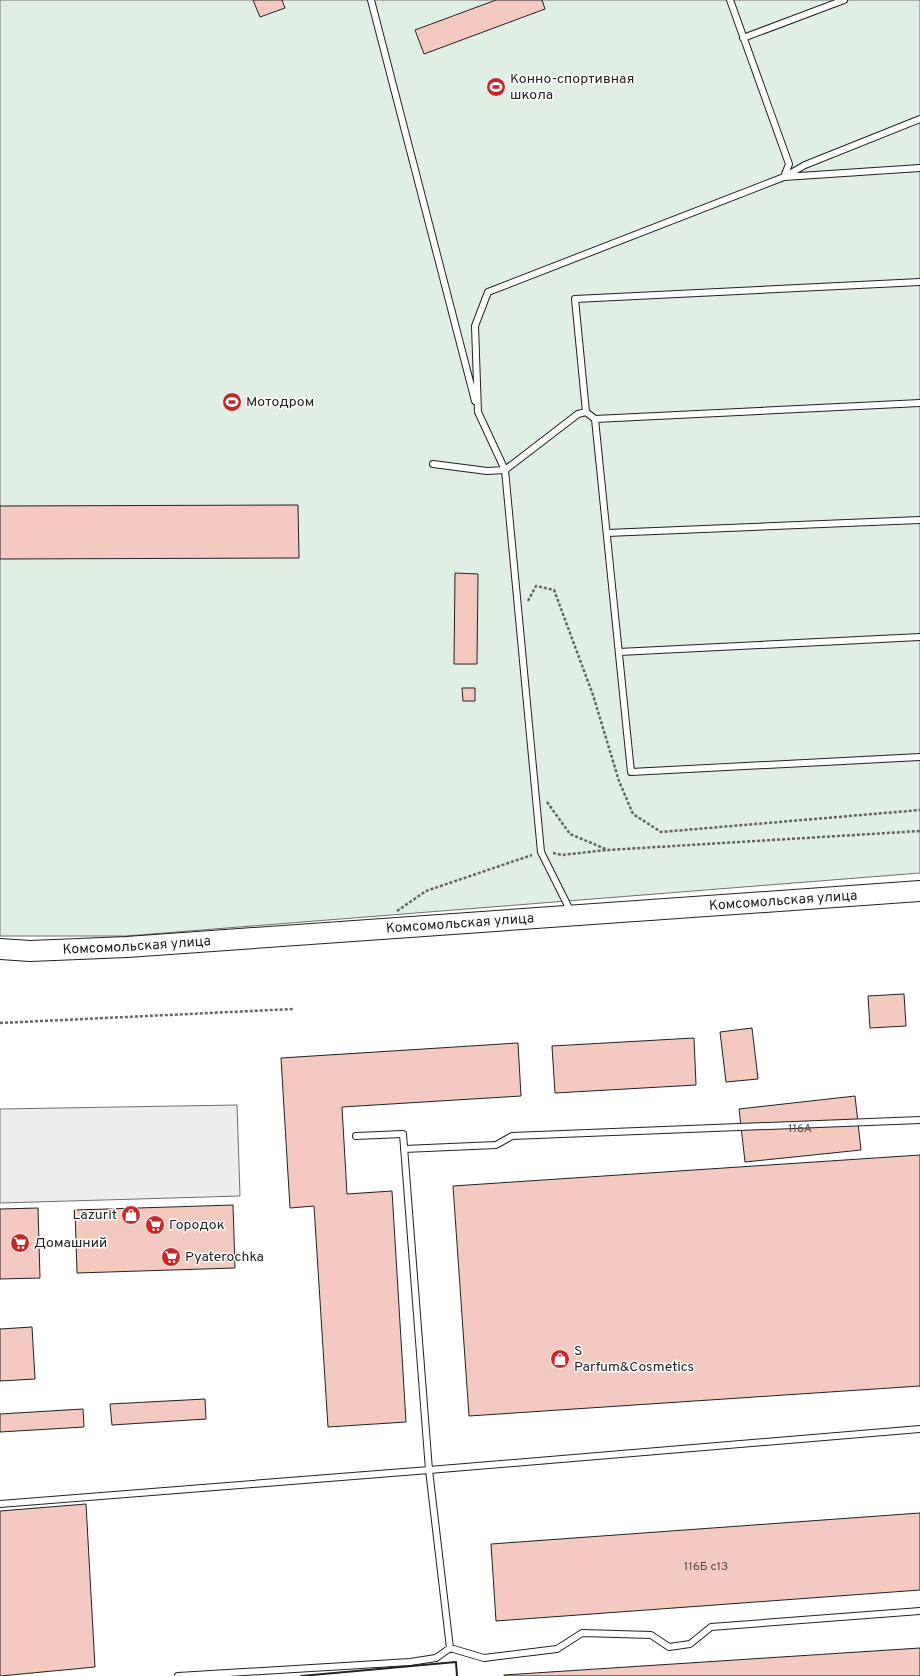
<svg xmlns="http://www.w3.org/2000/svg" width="920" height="1676" font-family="Overpass,sans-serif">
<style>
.green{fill:#e0efe3;stroke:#6f6f6f}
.parking{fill:#ededed;stroke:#6f6f6f}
.building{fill:#f3c9c0;stroke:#222}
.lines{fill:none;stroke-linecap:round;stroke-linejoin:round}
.service-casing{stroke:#222;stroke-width:8}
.primary-casing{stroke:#222;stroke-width:22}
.path{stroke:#646464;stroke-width:2.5;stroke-dasharray:3 2;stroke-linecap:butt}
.service{stroke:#fff;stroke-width:6}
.primary{stroke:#fff;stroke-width:20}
.wall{stroke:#222;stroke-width:2}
.labels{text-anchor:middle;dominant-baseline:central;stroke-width:3;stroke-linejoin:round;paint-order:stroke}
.number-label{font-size:12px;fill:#564c4a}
.poi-label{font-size:14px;fill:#222;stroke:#fff;text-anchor:start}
.street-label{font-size:14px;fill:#222;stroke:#fff}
</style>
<rect width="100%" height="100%" fill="#fff"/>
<path class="green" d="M0,0H920V873L126,936H0Z"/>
<path class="parking" d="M237,1105L240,1196L0,1203V1109Z"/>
<path class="building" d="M253,0H282L285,8L260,17Z
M496,0H542L545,9L424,54L415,30Z
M298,505L299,558L0,559V506Z
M455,573L478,574L477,664H454Z
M462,688H475V701H463Z
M904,994L906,1026L870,1028L868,996Z
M752,1028L758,1079L726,1082L720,1032Z
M694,1038L696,1085L555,1093L552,1046Z
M518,1043L521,1096L342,1107L347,1194L392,1191L406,1422L328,1427L314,1206L290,1208L281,1058Z
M855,1096L861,1150L745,1162L739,1109Z
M920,1155V1386L469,1416L453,1186Z
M233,1205L235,1268L77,1273L75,1210Z
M38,1208L40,1278L0,1279V1209Z
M32,1327L35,1379L0,1381V1329Z
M205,1399L206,1419L112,1425L110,1404Z
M83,1409L84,1427L0,1432V1414Z
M86,1504L95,1667L0,1676V1511Z
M920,1513V1590L496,1621L491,1544Z
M920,1648V1676H504V1675Z"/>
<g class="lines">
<g class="service-casing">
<path id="service" d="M371,0L475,401
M730,0L789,164L784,177L805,165L920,119
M743,38L844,0
M586,412L575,299L920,282
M595,419L631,772L920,757
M433,464L487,471L505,470L578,414L586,412L595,419L920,403
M607,533L920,520
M619,652L920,637
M571,912L541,852L505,470L478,412L475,326L488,292L784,177L920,168
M404,1149L496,1145L512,1136L920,1120
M920,1429L429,1470L450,1648L484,1658L557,1649L582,1633L651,1635L669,1647L690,1644L711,1627L920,1611
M0,1504L429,1470L403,1134L356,1136
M178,1676L410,1662L436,1658L450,1648"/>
</g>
<g class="primary-casing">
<g id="primary">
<path id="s1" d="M0,949L30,951L127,947L920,891"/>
</g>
</g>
<path class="path" d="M528,601L536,586L554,590L593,695L619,781L633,814L661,832L920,810
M547,802L570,834L608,850L920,831
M553,853L562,855L607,850
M397,911L426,891L532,855
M0,1023L293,1009"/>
<use href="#service" class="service"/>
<use href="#primary" class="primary"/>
<path class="wall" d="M301,1676L456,1662L457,1676"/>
</g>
<defs>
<g id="stadium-disc" transform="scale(1)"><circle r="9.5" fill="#c62828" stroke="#fff"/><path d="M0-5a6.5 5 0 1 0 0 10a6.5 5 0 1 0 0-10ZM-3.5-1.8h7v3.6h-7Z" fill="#fff"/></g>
<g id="shop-disc" transform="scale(1)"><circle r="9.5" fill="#c62828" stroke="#fff"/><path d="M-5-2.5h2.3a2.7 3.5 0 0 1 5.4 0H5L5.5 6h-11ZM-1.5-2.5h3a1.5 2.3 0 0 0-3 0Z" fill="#fff"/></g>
<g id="supermarket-disc" transform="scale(1)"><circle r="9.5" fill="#c62828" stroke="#fff"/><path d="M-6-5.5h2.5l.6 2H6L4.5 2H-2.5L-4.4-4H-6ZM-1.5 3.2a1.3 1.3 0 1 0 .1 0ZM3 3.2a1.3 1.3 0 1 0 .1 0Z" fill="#fff"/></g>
</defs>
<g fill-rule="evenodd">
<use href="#stadium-disc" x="496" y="87"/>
<use href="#stadium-disc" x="232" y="402"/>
<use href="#shop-disc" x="131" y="1215"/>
<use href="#supermarket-disc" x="155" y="1225"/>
<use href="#supermarket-disc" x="20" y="1243"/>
<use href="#supermarket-disc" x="171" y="1257"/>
<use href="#shop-disc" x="560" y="1359"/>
</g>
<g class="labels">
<g class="number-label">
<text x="800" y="1129">116А</text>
<text x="706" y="1567">116Б с13</text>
</g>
<g class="poi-label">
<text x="510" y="79">Конно-спортивная<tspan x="510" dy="16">школа</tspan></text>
<text x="246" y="402">Мотодром</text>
<text x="117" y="1215" text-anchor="end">Lazurit</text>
<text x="169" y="1225">Городок</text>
<text x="34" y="1243">Домашний</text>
<text x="185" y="1257">Pyaterochka</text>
<text x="574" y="1351">S<tspan x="574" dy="16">Parfum&amp;Cosmetics</tspan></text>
</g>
<g class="street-label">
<text stroke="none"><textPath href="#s1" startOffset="785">Комсомольская улица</textPath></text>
<text stroke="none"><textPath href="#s1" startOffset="461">Комсомольская улица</textPath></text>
<text stroke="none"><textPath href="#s1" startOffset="137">Комсомольская улица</textPath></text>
</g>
</g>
</svg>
